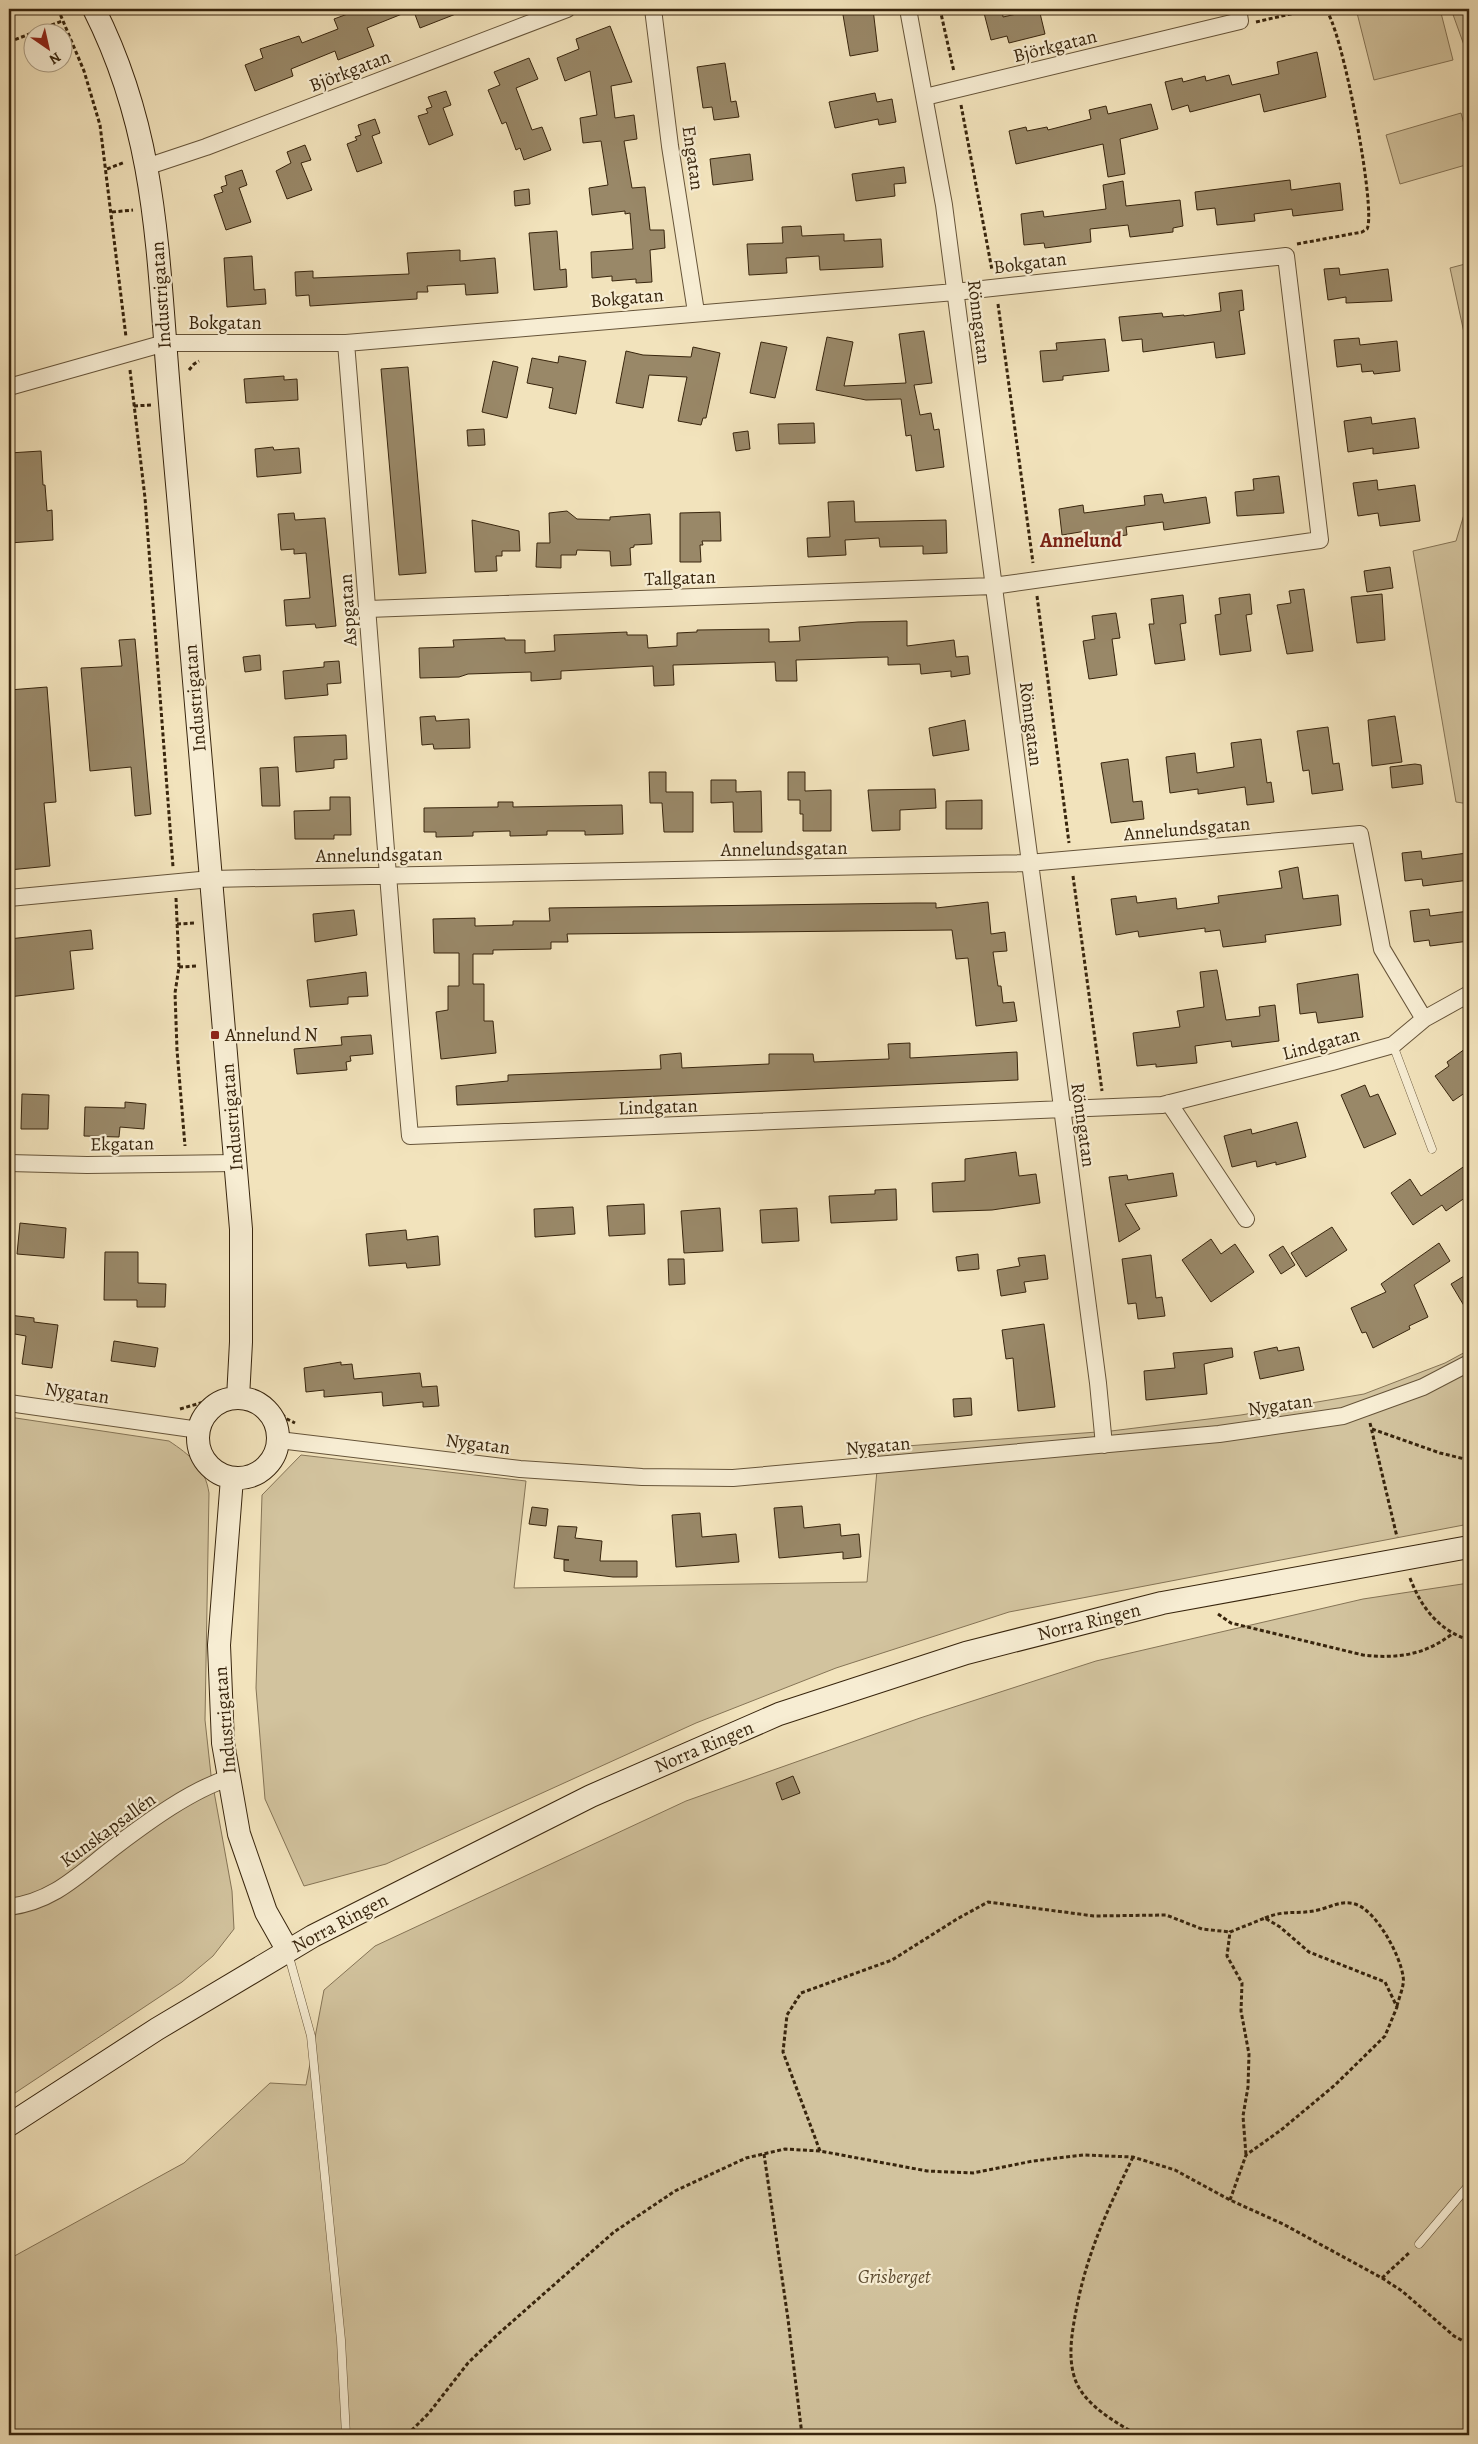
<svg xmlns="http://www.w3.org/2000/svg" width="1478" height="2444" font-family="Alegreya,serif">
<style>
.green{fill:#d2c39e;stroke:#857456}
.building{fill:#998868;stroke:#38250d}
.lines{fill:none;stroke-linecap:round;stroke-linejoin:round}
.lane-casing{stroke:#665439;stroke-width:9}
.street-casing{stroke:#665439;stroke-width:18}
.secondary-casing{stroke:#38250d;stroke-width:24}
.path{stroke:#38250d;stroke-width:3;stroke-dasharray:4 2.5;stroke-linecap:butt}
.lane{stroke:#f7edd3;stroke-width:8}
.street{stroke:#f7edd3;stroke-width:16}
.secondary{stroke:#f7edd3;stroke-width:22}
.poi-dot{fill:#8f2418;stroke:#f7edd3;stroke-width:2}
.labels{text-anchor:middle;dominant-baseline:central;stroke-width:4.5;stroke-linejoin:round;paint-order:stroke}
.street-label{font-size:19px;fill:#38250d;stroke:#f7edd3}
.poi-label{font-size:19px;fill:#38250d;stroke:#f7edd3;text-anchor:start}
.park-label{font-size:19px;font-style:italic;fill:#5e4c31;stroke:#f7edd3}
.neighbourhood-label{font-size:20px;font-weight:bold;fill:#7a1f14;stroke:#f7edd3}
</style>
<rect width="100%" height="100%" fill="#f2e3bc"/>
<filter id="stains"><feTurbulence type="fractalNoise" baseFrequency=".004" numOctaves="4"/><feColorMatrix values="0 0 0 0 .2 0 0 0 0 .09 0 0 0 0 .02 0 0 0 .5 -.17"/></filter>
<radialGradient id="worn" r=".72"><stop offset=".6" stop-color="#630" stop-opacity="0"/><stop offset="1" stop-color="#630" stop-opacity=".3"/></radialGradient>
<path class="green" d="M1356,9H1440L1453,60L1374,80Z
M1451,9H1469V59Z
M1461,113L1469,142V164L1400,184L1386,135Z
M1469,263V356L1450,268Z
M1469,498V804L1456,802L1413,551L1456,541Z
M1469,1350V1524L1009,1612L836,1668L696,1723L386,1864L304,1886L265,1799L256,1688L262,1495L301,1455L526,1481L514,1588L867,1582L879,1448L1111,1431L1241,1415L1364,1394L1445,1363Z
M9,1417L169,1441C190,1455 205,1467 209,1493L205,1720L211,1775L232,1891L234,1929L213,1956L182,1982L9,2097Z
M1469,1583V2435H9V2259L184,2163L270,2083L306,2085L324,1990L375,1946L686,1801L920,1718L1096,1661L1363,1599Z"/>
<path class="building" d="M361,9L412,10L367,28L374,46L338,60L335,51L291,69L293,76L255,91L245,65L263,58L260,49L299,36L302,43L338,29L334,19Z
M413,9H466V10L420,28Z
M842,9H873L878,51L850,56Z
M1002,9L1003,17L1039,9L1045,34L1009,43L1007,36L991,40L984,13Z
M610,26L632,82L611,86L615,118L634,115L637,139L624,141L632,188L645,187L650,230H664L665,248L650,250L652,282L636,283V279L612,281V276L592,278L591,252L633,249L630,213L625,214V211L592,215L589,188L608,185L601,141L583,143L580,118L597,115L590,71L565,81L557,58L579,49L576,39Z
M1317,52L1326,97L1264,112L1260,94L1190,112L1188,105L1172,110L1165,82L1182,78L1183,82L1205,76L1206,81L1229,75L1232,85L1279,74L1277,62Z
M529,58L538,79L516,88L532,130L542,127L551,150L524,160L520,148L516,150L506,122L502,124L488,90L500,85L494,72Z
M725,63L731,102L736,101L739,117L714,120L712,107L703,108L697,67Z
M446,91L451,105L443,108L453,135L429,145L418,116L428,113L426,109L432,107L428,97Z
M875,93L877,102L892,99L896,122L879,125L878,119L835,128L829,102Z
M1151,104L1158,129L1120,139L1125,174L1108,177L1103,144L1016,164L1009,131L1026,127L1027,131L1047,127L1048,130L1091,119L1089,110L1106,106L1108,114Z
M375,119L380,133L372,136L382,163L357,172L347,144L357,140L355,137L361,135L358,125Z
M305,145L311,160L301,163L312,190L287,199L276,171L291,163L287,152Z
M750,154L753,180L713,185L710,159Z
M904,167L906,183L894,184L895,196L856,201L852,174Z
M242,170L247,185L239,188L251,222L226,230L214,195L223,192L221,187L227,185L225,176Z
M1290,180L1291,190L1340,183L1343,210L1293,216L1292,209L1254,214L1255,221L1217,225L1215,208L1197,210L1195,192Z
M1123,181L1126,206L1180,200L1183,226L1173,228V232L1130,237L1128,225L1090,229L1091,242L1045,248L1044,243L1024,245L1021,214L1043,211L1044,217L1106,209L1103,185Z
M529,189L530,204L515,206L514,191Z
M801,226L802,236L844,234V241L881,239L883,267L820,270L819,256L786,258L787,273L749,275L747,244L783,243L782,227Z
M557,231L560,270L566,269L567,287L534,290L529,233Z
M460,250V261L495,258L498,293L466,295L465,284L427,286L428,292H417V299L310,306L309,295L296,296L295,272L313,271V278L409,274L407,253Z
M252,256L254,290L265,289L266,304L227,307L224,258Z
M1339,268L1340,275L1388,269L1392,301L1346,303V297L1328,300L1324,269Z
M1242,290L1244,310L1239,311L1245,354L1216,358L1214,342L1143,352L1142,339L1122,341L1119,317L1162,313L1163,317L1184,315V316L1221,311L1219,293Z
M924,331L932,383L914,385L920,415L931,413L934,430L939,429L944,467L916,471L911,435L906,436L901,399L866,400L816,390L827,337L853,342L844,386L906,383L899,334Z
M1359,338L1360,345L1397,341L1400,371L1374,374L1373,371L1362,372L1361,364L1337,367L1334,340Z
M1105,339L1109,371L1063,376V380L1043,382L1040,351L1057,350L1056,343Z
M761,342L787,347L775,398L750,393Z
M693,347L720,353L706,418H703L701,425L678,421L687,377L649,375L643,408L616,403L626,351L643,355L691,357Z
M559,356L586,361L576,414L549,408L553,388L527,383L532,358L558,363Z
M493,361L518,367L507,418L482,412Z
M408,367L426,573L399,575L381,369Z
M284,376V380L297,379L298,400L246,403L244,379Z
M1371,417L1372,424L1415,418L1419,448L1373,454V448L1348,452L1344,421Z
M814,423L815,443L779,444L778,424Z
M484,429L485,445L468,446L467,430Z
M748,431L750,449L736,451L733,433Z
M273,447L274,450L299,448L301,473L257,477L255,449Z
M41,451L43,485H45L47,511L52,510L53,540L9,543V453Z
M1279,476L1284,513L1237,516L1235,492L1254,490L1253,479Z
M1377,480L1378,490L1415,485L1420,521L1380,526L1378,513L1358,516L1353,483Z
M1162,494L1164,503L1206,497L1210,523L1164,530L1163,522L1126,527L1127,535L1087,540L1086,531L1062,535L1059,509L1083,505L1084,513L1145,505L1144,496Z
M854,501L855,522L946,520L947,553L923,554V546L880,547L879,538L845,540L846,555L808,557L807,538L830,537L828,502Z
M567,511L577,519L610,520V517L650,514L652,544L634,545V547L630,548L631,565L611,566L610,551L577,550L576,555H561V568L536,567L537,543H550L549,513Z
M720,512L721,541H702L703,545H700L701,562H680V513Z
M294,513L295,520L325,518L336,626L316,628L315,624L286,626L284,600L310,598L306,553L294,554V549L281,550L278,514Z
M472,520L519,531L520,551H502V556H496L497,571L475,572Z
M1390,567L1393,588L1367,592L1364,571Z
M1304,589L1313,651L1287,654L1277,605L1291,603L1289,591Z
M1250,594L1252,614L1246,615L1251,651L1220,655L1215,615L1221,614L1219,598Z
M1382,594L1385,640L1357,643L1351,597Z
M1183,595L1186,623L1180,624L1185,660L1155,664L1149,624H1154L1151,599Z
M1116,613L1120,638L1112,639L1117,675L1089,679L1083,641L1095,639L1092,616Z
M907,621V646L954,640L956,657L968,656L970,674L951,677V671L921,674L920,664L888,665V657L796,660L797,681H776L775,662L673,665L674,685L654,686L653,666L561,671V679L531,681V672L468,674L459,677L420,678L419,648L454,647L453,640L505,638V640H525V653L555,651L554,635L627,632V635H647L648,648L677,646V633L697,632V630L769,629V642L800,641L799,627L858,622Z
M135,639L151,814L135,816L131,767L90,771L81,668L122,666L119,640Z
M260,655L261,670L245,672L243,657Z
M339,661L341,683L327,684L328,695L285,699L283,671L324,667V662Z
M47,687L56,802L44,803L50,866L9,870V832H11L9,801V690Z
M435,716L436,721L469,719L470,748L434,749L433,744L422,745L420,717Z
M1395,716L1402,762L1372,766L1368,720Z
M965,720L969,750L933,756L929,728Z
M1328,727L1333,764L1339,763L1343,790L1312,794L1309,770L1303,771L1297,731Z
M346,735L347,759L334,760V768L296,772L294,737Z
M1261,739L1267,783L1271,782L1274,802L1247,805L1245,787L1198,794V789L1170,793L1166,757L1195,753L1197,773L1234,767L1231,743Z
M1128,759L1133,802L1142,801L1144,819L1111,823L1101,763Z
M1415,764L1421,765L1423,784L1392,788L1390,767Z
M278,767L280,806H262L260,768Z
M649,772H666V792H693V832H664L662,803H650Z
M788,772H805V791L831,790V831H803V814H800V800H788Z
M711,780H736V792L761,791L762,832H734L733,802L711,803Z
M935,789L936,808L900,810V830L872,831L868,790Z
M330,797H350L351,835H334V839H295L294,811L330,810Z
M982,800V829H946V801Z
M498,802H513V807L622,805L623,834L585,835V831H547V835L510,836V831L473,832V836L436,837V832H424V808L498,807Z
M1421,851L1422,859L1467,853L1469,880L1423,886L1422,879L1405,881L1402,853Z
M1298,867L1303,899L1338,895L1341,925L1265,935L1266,942L1223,947L1220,930L1205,932V928L1139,937L1138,931L1116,935L1111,899L1136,896L1137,903L1176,898L1177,909L1219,903L1218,896L1282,888L1279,871Z
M988,902L991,934L1005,932L1007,951L993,952L998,986H1001L1003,1003L1014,1002L1017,1021L976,1026L968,958L956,959L952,930L567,934L568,942H551V949L493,950V954H473V984H484V1021H493L496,1053L441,1059L436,1012L448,1010V986H459V953H434L433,919L475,918V926L513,925V921H550L549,908L916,903H936V908Z
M1429,909L1430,916L1469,911V941L1430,946L1429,940L1414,942L1410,911Z
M354,910L357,935L315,942L313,914Z
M91,930L93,949L70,951L74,989L9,997V939Z
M1217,970L1226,1020L1260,1016L1259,1007L1275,1005L1279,1041L1232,1047L1231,1041L1195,1046L1197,1063L1156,1067V1064L1137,1066L1133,1033L1180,1027L1177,1011L1204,1007L1200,972Z
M366,972L368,996L348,997V1004L310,1007L307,980Z
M1358,974L1363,1017L1318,1023L1316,1012L1300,1014L1297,984Z
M371,1035L373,1054L350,1056L351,1061L346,1062L347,1070L297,1074L294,1049L342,1045L341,1037Z
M910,1043V1058L1017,1052L1018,1080L457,1105L456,1086L508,1081V1075L661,1069L660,1055L681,1053L682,1068L769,1064V1054H813L814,1062L889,1059L888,1044Z
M1469,1046V1090L1453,1101L1435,1076L1449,1066L1447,1062Z
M1365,1085L1370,1097L1378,1094L1396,1134L1364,1148L1341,1095Z
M22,1094L49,1095L48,1129H21Z
M125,1102L146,1104L144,1129L120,1127L119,1137L84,1136L85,1107L125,1108Z
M1297,1122L1306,1157L1276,1165V1162L1257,1167L1256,1161L1232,1167L1224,1136L1251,1129L1252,1134Z
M1016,1152L1019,1176L1036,1174L1040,1203L992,1210L933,1212L932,1183L965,1181V1159Z
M1469,1163V1195L1446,1211L1442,1205L1413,1225L1391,1193L1410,1179L1421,1196Z
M1173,1173L1177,1196L1125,1204L1140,1229L1119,1242L1109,1177L1127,1175L1128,1180Z
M896,1189L897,1220L831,1223L829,1196L875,1194V1190Z
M644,1204L645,1234L609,1236L607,1206Z
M573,1207L575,1234L535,1237L534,1209Z
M720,1208L723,1251L684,1253L681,1211Z
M797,1208L799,1241L762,1243L760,1210Z
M20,1223L66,1228L64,1258L17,1254Z
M1332,1227L1347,1250L1306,1277L1291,1253Z
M406,1230L407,1240L438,1236L440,1265L407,1268L406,1263L369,1266L366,1234Z
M1211,1239L1221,1254L1235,1244L1254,1272L1211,1302L1182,1260Z
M1439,1243L1450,1261L1414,1285L1428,1317L1409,1326L1410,1329L1373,1348L1366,1332L1362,1333L1351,1308L1386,1292L1381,1284Z
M1283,1246L1295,1265L1281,1274L1269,1255Z
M105,1252H138V1283L166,1284L165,1307H137V1300H104Z
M978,1254L979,1269L958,1271L956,1257Z
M1045,1255L1048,1279L1024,1282L1026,1292L1001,1296L997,1270L1020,1266L1018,1258Z
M1151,1255L1156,1298L1162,1297L1165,1316L1138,1319L1136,1303L1128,1304L1122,1259Z
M668,1259H684L685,1284L669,1285Z
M1469,1273V1314L1451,1284Z
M9,1315L34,1318V1322L58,1325L52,1368L22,1364L26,1336L9,1333Z
M1044,1324L1055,1407L1018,1411L1013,1358L1006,1359L1002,1330Z
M114,1341L158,1348L155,1367L111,1361Z
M1277,1347L1278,1351L1299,1347L1304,1370L1260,1379L1254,1352Z
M1232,1348L1233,1357L1204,1364L1207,1394L1146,1400L1144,1371L1175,1368L1173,1353Z
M341,1362V1365L352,1364L354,1379L420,1373L422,1387L437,1386L439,1406L423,1407V1402L383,1406L382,1392L324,1397V1390L306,1392L304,1368Z
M971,1398L972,1415L954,1417L953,1399Z
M802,1506L804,1528L840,1524L841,1536L859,1534L861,1557L843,1559V1552L779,1558L774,1508Z
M532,1507L548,1509L546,1526L529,1524Z
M700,1513L702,1537L736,1534L739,1562L676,1567L672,1515Z
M558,1526L577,1527L575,1538L602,1541L600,1561H637V1577H613L564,1571V1560H569L554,1558Z
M793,1776L800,1793L782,1800L776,1783Z"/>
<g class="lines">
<g class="lane-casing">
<path id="lane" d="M1393,1045L1432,1149
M288,1953L311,2036L341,2340L346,2435
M1419,2244L1469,2185"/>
</g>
<g class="street-casing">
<path id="street" d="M653,9L670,146L696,312
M908,9L944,205L1098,1383L1104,1445
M925,97L1240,21L1238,9
M146,167L206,147L567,9
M346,343C368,607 386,872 410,1136L1162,1105L1332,1062L1393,1045L1424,1019L1469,994
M9,387L165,343H346L955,292L1286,256L1320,540L993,586L368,609
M9,898L211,879L1028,863L1360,834L1382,949L1424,1019
M1169,1103L1246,1219
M9,1163L87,1165L236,1163
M9,1403L199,1430
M279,1440L520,1469L642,1477L733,1478L1219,1434L1343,1416L1423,1387L1469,1363
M9,1907C56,1901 81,1872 117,1845C149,1821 191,1790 229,1778"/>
</g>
<g class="secondary-casing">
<path id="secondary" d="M94,9C149,118 156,220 165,339C169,395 174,451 179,506C200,747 221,988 241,1229V1342L238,1398
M198 1438a40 40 0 1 1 80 0a40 40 0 1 1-80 0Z
M232,1478L219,1645L223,1743L239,1834L266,1912L288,1951
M9,2125L157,2029L313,1936L591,1796L779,1714L966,1653L1162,1603L1469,1547"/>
</g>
<path class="path" d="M58,9L84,71L100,125L126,337
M940,9L954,72
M1256,22L1312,9
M33,32L62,21
M9,42L32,33
M961,105L992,270
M107,169L125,162
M112,212L133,210
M1297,244L1362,232L1367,229C1377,211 1341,22 1325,9
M998,304L1033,563
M130,370L145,498L173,867
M189,370L194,364L199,361
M134,406L151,405
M1037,596L1069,843
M1073,876L1102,1091
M176,898L179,967L175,993L177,1050L185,1146
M177,924L196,923
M179,967L198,966
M258,1392L287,1419L295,1423
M180,1409L204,1402L217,1394
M1370,1423L1397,1537
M1372,1429L1440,1453L1469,1460
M1410,1578C1421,1607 1438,1630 1469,1640
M1218,1614L1231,1623L1363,1655C1397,1659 1425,1655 1452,1634
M1265,1918C1287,1909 1298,1915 1318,1910C1331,1907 1341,1900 1355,1904C1376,1910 1400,1955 1403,1976C1405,1985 1399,1997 1397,2006
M820,2151L783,2052L787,2015L801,1993L892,1960L957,1919L988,1902L1094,1916L1166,1915L1202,1929L1230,1932
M764,2154L788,2319L802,2435
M1133,2157C1107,2211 1087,2252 1076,2311C1072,2332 1068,2355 1074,2376C1082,2404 1114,2421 1137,2435
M1230,2200L1246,2155L1281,2130L1335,2085L1385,2036L1397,2007L1385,1982L1309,1952L1280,1927L1265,1918L1230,1932L1227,1956L1242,1983L1241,2011L1249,2054L1248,2087L1243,2116L1246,2155
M1382,2278L1409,2253
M407,2435L429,2413L468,2363L497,2335L614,2232L675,2191L746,2158L785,2149L820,2151L927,2171L973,2173L1033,2161L1083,2155L1133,2157L1175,2170L1230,2200L1283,2224L1382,2278L1402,2291L1454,2336L1469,2344"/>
<use href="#lane" class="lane"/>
<use href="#street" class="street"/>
<use href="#secondary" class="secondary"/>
</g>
<rect class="poi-dot" x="210" y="1030" width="10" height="10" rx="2.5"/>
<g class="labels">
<g class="street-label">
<text transform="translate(1055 46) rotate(-14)">Björkgatan</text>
<text transform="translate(350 71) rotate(-21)">Björkgatan</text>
<text transform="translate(693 158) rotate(82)">Engatan</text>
<text transform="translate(1030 263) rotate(-7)">Bokgatan</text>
<text transform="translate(161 295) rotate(-94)">Industrigatan</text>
<text transform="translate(627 298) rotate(-5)">Bokgatan</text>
<text transform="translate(979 322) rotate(83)">Rönngatan</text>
<text x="225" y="323">Bokgatan</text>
<text transform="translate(680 578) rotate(-2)">Tallgatan</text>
<text transform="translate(348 610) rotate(-94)">Aspgatan</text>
<text transform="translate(195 698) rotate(-95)">Industrigatan</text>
<text transform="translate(1031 724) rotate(83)">Rönngatan</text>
<text transform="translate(1187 829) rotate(-5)">Annelundsgatan</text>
<text transform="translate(784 849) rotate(-1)">Annelundsgatan</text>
<text transform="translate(379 855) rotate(-1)">Annelundsgatan</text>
<text transform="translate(1321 1044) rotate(-15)">Lindgatan</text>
<text transform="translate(658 1107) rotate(-2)">Lindgatan</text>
<text transform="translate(232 1117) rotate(-95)">Industrigatan</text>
<text transform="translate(1083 1125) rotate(82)">Rönngatan</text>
<text transform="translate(122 1144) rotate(-1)">Ekgatan</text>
<text transform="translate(77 1393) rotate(8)">Nygatan</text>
<text transform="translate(1280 1405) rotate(-8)">Nygatan</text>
<text transform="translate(478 1444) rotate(7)">Nygatan</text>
<text transform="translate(878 1446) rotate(-5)">Nygatan</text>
<text transform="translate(1089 1622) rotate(-14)">Norra Ringen</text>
<text transform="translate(225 1720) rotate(-95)">Industrigatan</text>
<text transform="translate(704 1747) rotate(-23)">Norra Ringen</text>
<text transform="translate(108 1830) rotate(-36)">Kunskapsallén</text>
<text transform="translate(340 1923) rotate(-28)">Norra Ringen</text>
</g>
<g class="poi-label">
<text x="225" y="1035">Annelund N</text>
</g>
<g class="park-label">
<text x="894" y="2277">Grisberget</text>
</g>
<g class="neighbourhood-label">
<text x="1081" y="540">Annelund</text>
</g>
</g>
<rect width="1478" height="2444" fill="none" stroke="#f2e3bc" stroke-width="30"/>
<rect x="10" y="10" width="1458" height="2424" fill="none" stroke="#38250d" stroke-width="2.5"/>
<rect x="15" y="15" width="1448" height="2414" fill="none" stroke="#38250d"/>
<g transform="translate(48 48) rotate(146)"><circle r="24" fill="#f7edd3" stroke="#ab9d84"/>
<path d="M0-4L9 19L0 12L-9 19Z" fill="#8f2418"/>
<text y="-8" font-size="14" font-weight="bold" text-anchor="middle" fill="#38250d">N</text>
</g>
<rect width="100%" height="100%" filter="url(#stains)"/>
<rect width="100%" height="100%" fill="url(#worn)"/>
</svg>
